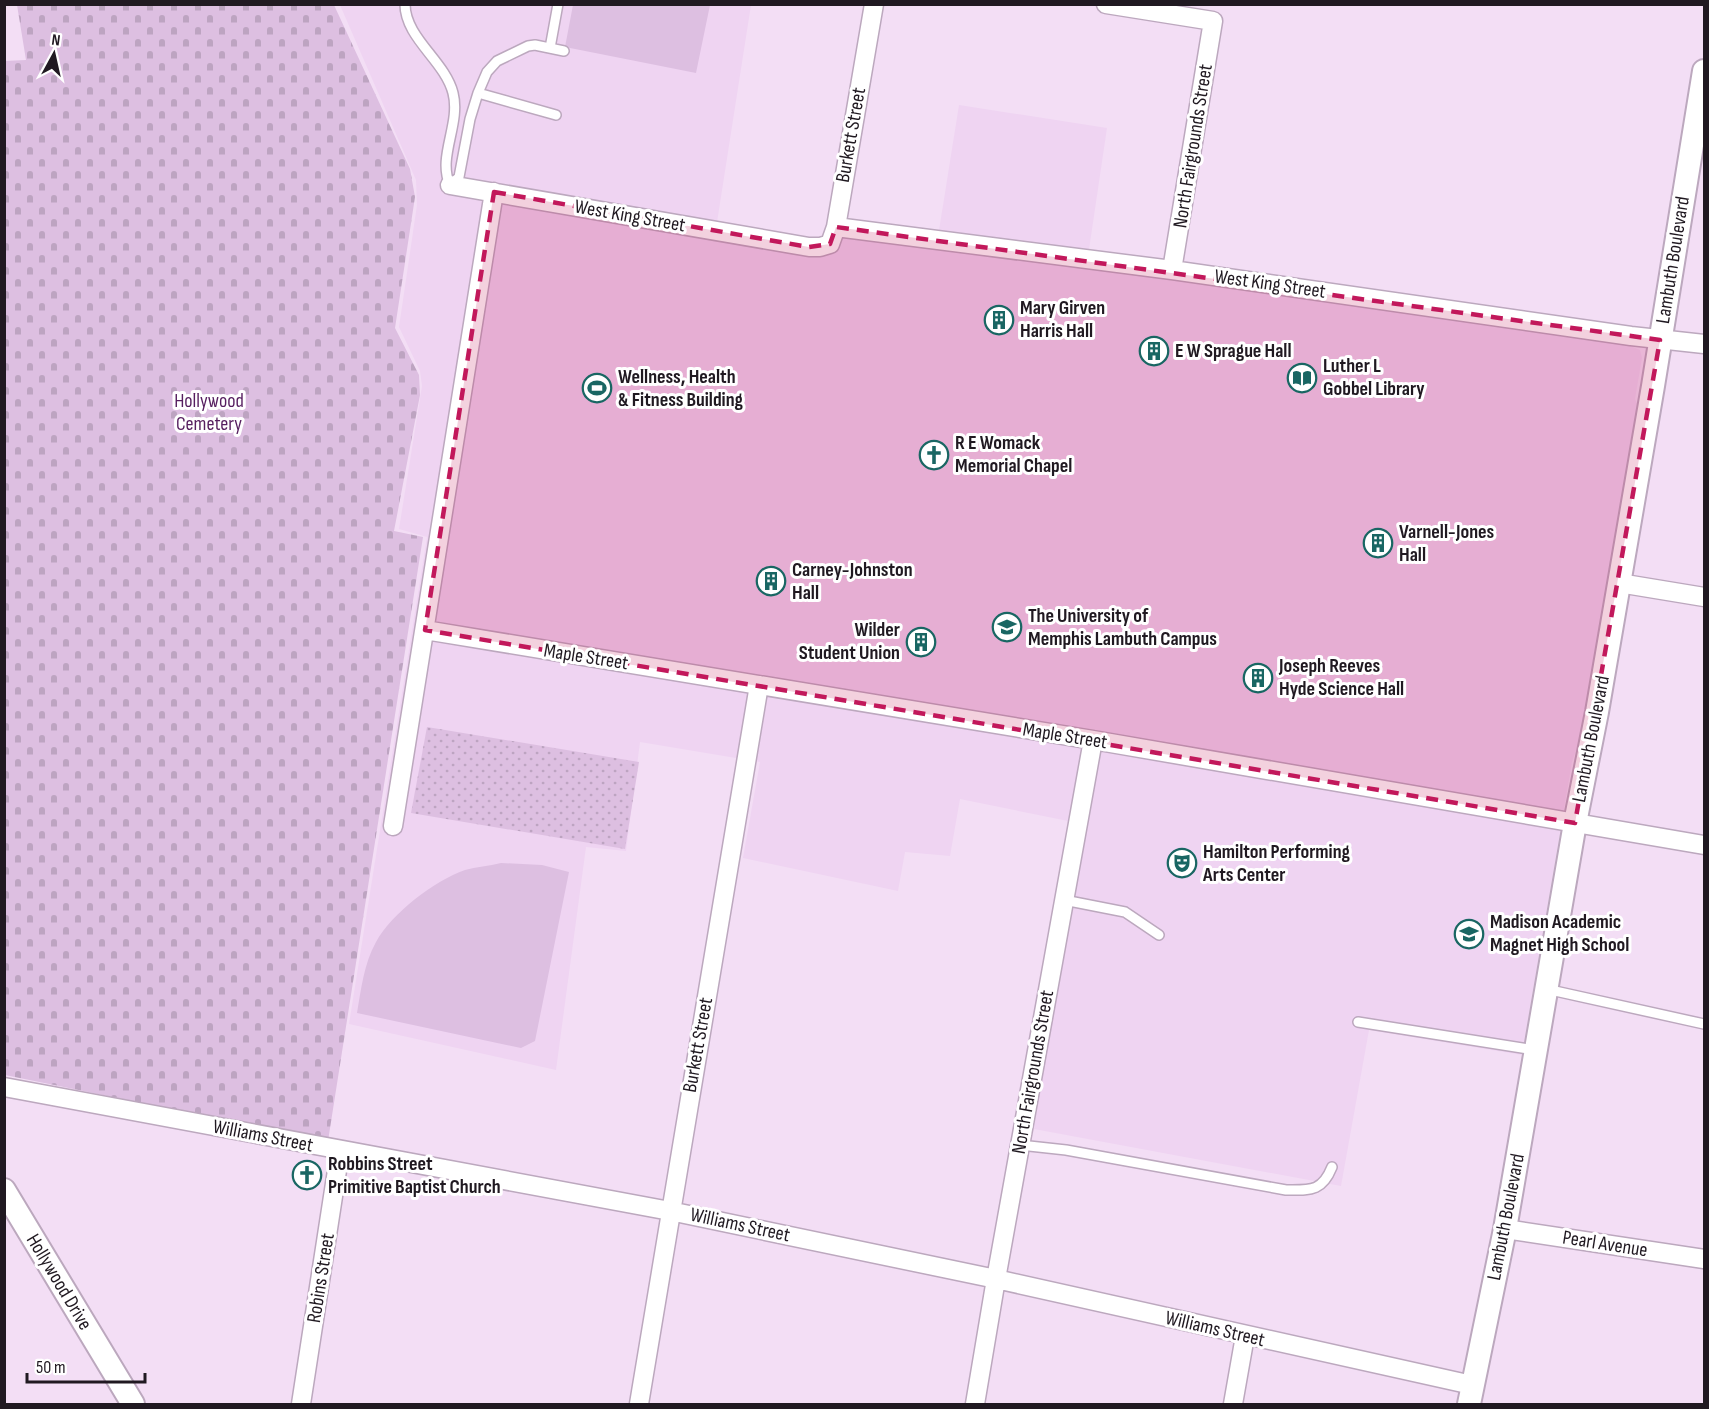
<svg xmlns="http://www.w3.org/2000/svg" width="1709" height="1409" font-family="'Sofia Sans Condensed',sans-serif">
<style>
.built{fill:#efd4f2}
.grass{fill:#ddbfe1}
.cemetery{fill:url(#cemetery-stones)}
.park{fill:url(#park-dots)}
.lines{fill:none;stroke-linecap:round;stroke-linejoin:round}
.service-casing{stroke:#bca8be;stroke-width:12}
.minor-casing{stroke:#bca8be;stroke-width:21}
.tertiary-casing{stroke:#bca8be;stroke-width:26}
.service{stroke:#fff;stroke-width:9}
.minor{stroke:#fff;stroke-width:18}
.tertiary{stroke:#fff;stroke-width:22}
.marked{fill:#c2185b;fill-opacity:0.2;stroke:#c2185b;stroke-width:4.5;stroke-dasharray:12 8;stroke-linejoin:round}
.labels{text-anchor:middle;dominant-baseline:central;stroke-width:6;stroke-linejoin:round;paint-order:stroke}
.street-label{font-size:20px;fill:#201921;stroke:#fff}
.poi-label{font-size:20px;font-weight:bold;fill:#201921;stroke:#fff;text-anchor:start}
.park-label{font-size:20px;fill:#561e5f;stroke:#fff}
</style>
<defs>
<pattern id="cemetery-stones" width="16" height="16" patternUnits="userSpaceOnUse" patternTransform="scale(1.5)"><rect width="16" height="16" fill="#ddbfe1"/><path d="M2 7V4a2 2 0 0 1 4 0v3zM10 15v-3a2 2 0 0 1 4 0v3z" fill="#bda4c1"/></pattern>
<pattern id="park-dots" width="8" height="8" patternUnits="userSpaceOnUse" patternTransform="scale(1.5)"><rect width="8" height="8" fill="#ddbfe1"/><path d="M2 2h.1M6 6h.1" fill="none" stroke="#bda4c1" stroke-width="1.8" stroke-linecap="round"/></pattern>
</defs>
<rect width="100%" height="100%" fill="#f3def5"/>
<path class="built" d="M340,5H751L715,235L820,252L840,231L937,243L959,105L1107,128L1087,263L1541,327L1626,344L1640,350L1642,358L1635,399L1640,410L1587,718L1572,762L1522,1055L1369,1030L1341,1186L1034,1129L1067,903L1083,824L960,799L950,856L905,852L898,891L743,858L760,762L640,742L626,851L586,847L556,1070L349,1024L427,537L399,529L422,386L420,371L399,327L417,205L416,180Z"/>
<path class="grass" d="M573,5H710L696,73L565,47Z
M501,863L542,865L569,872L535,1041L521,1048L357,1013C361,990 364,963 376,942C392,913 434,881 465,870C476,867 489,866 501,863Z"/>
<path class="cemetery" d="M17,5H334L410,169L415,197L395,328L419,375L420,395L394,531L423,537L328,1141L5,1075L4,61L26,60Z"/>
<path class="park" d="M427,727L639,762L625,849L411,813Z"/>
<g class="lines">
<g class="service-casing">
<path id="service" d="M405,4C405,38 445,61 453,93C461,124 437,157 450,185L459,177L470,119L478,93L487,72L497,61L528,46L535,45L564,51
M550,48L558,4
M478,93L556,115
M1064,900L1125,912L1159,935
M1546,989L1704,1024
M1358,1022L1535,1050
M1020,1145L1066,1150L1286,1190C1310,1190 1322,1192 1332,1167"/>
</g>
<g class="minor-casing">
<path id="minor" d="M1106,4L1213,21L1172,270
M450,185L809,247H820L830,244L836,227L874,4
M836,227L1172,270L1631,336L1704,344
M1619,583L1704,597
M425,630L1093,740L1704,845
M393,826L494,192
M4,1087L670,1211L996,1279L1472,1385
M1505,1229L1704,1259
M301,1404L340,1151
M639,1404L759,685
M975,1404L996,1279L1093,740
M1233,1404L1245,1336"/>
</g>
<g class="tertiary-casing">
<path id="tertiary" d="M4,1190L133,1404
M1469,1404L1505,1229L1575,823L1597,712L1653,386L1704,71"/>
</g>
<use href="#service" class="service"/>
<use href="#minor" class="minor"/>
<use href="#tertiary" class="tertiary"/>
</g>
<path class="marked" d="M494,192L809,247L830,244L836,227L1660,340L1575,823L425,630Z"/>
<defs>
<g id="building-ring" transform="scale(1.5)"><circle r="9.5" fill="#fff" stroke="#196663" stroke-width="1.5"/><path d="M-4-6H4V6H1V3H-1V6H-4ZM-2.5-4.3h1.7v1.8h-1.7ZM.8-4.3h1.7v1.8H.8ZM-2.5-1h1.7V.8h-1.7ZM.8-1h1.7V.8H.8Z" fill="#196663"/></g>
<g id="library-ring" transform="scale(1.5)"><circle r="9.5" fill="#fff" stroke="#196663" stroke-width="1.5"/><path d="M-6-4Q-3-5.5-.7-3.5V5Q-3 3-6 4ZM6-4Q3-5.5 .7-3.5V5Q3 3 6 4Z" fill="#196663"/></g>
<g id="stadium-ring" transform="scale(1.5)"><circle r="9.5" fill="#fff" stroke="#196663" stroke-width="1.5"/><path d="M0-5a6.5 5 0 1 0 0 10a6.5 5 0 1 0 0-10ZM-3.5-1.8h7v3.6h-7Z" fill="#196663"/></g>
<g id="church-ring" transform="scale(1.5)"><circle r="9.5" fill="#fff" stroke="#196663" stroke-width="1.5"/><path d="M-1.2-6h2.4v3.5h3.3v2.4h-3.3V6h-2.4V-.1h-3.3v-2.4h3.3Z" fill="#196663"/></g>
<g id="university-ring" transform="scale(1.5)"><circle r="9.5" fill="#fff" stroke="#196663" stroke-width="1.5"/><path d="M0-5L7-2L0 1L-7-2ZM-4 1L0 2.5L4 1V4Q0 6-4 4Z" fill="#196663"/></g>
<g id="theatre-ring" transform="scale(1.5)"><circle r="9.5" fill="#fff" stroke="#196663" stroke-width="1.5"/><path d="M-5-5.5Q0-4 5-5.5V0Q5 5 0 6Q-5 5-5 0ZM-3.3-2.5H-1v1.5H-3.3ZM1-2.5H3.3v1.5H1ZM-2.8 1Q0 5.5 2.8 1Z" fill="#196663"/></g>
<g id="school-ring" transform="scale(1.5)"><circle r="9.5" fill="#fff" stroke="#196663" stroke-width="1.5"/><path d="M0-5L7-2L0 1L-7-2ZM-4 1L0 2.5L4 1V4Q0 6-4 4Z" fill="#196663"/></g>
</defs>
<g fill-rule="evenodd">
<use href="#building-ring" x="999" y="320"/>
<use href="#building-ring" x="1154" y="351"/>
<use href="#library-ring" x="1302" y="378"/>
<use href="#stadium-ring" x="597" y="388"/>
<use href="#church-ring" x="934" y="455"/>
<use href="#building-ring" x="1378" y="543"/>
<use href="#building-ring" x="771" y="581"/>
<use href="#university-ring" x="1007" y="627"/>
<use href="#building-ring" x="921" y="642"/>
<use href="#building-ring" x="1258" y="678"/>
<use href="#theatre-ring" x="1182" y="863"/>
<use href="#school-ring" x="1469" y="934"/>
<use href="#church-ring" x="307" y="1175"/>
</g>
<g class="labels">
<g class="street-label">
<text transform="translate(851 135) rotate(-80)">Burkett Street</text>
<text transform="translate(1193 146) rotate(-81)">North Fairgrounds Street</text>
<text transform="translate(630 216) rotate(10)">West King Street</text>
<text transform="translate(1673 260) rotate(-81)">Lambuth Boulevard</text>
<text transform="translate(1270 284) rotate(8)">West King Street</text>
<text transform="translate(586 657) rotate(9)">Maple Street</text>
<text transform="translate(1065 736) rotate(9)">Maple Street</text>
<text transform="translate(1591 739) rotate(-79)">Lambuth Boulevard</text>
<text transform="translate(698 1045) rotate(-80)">Burkett Street</text>
<text transform="translate(1033 1072) rotate(-80)">North Fairgrounds Street</text>
<text transform="translate(263 1136) rotate(11)">Williams Street</text>
<text transform="translate(1506 1217) rotate(-79)">Lambuth Boulevard</text>
<text transform="translate(740 1225) rotate(12)">Williams Street</text>
<text transform="translate(1605 1244) rotate(9)">Pearl Avenue</text>
<text transform="translate(321 1278) rotate(-81)">Robins Street</text>
<text transform="translate(59 1282) rotate(59)">Hollywood Drive</text>
<text transform="translate(1215 1329) rotate(13)">Williams Street</text>
</g>
<g class="poi-label">
<text x="1020" y="308">Mary Girven<tspan x="1020" dy="23">Harris Hall</tspan></text>
<text x="1175" y="351">E W Sprague Hall</text>
<text x="1323" y="366">Luther L<tspan x="1323" dy="23">Gobbel Library</tspan></text>
<text x="618" y="377">Wellness, Health<tspan x="618" dy="23">&amp; Fitness Building</tspan></text>
<text x="955" y="443">R E Womack<tspan x="955" dy="23">Memorial Chapel</tspan></text>
<text x="1399" y="532">Varnell-Jones<tspan x="1399" dy="23">Hall</tspan></text>
<text x="792" y="570">Carney-Johnston<tspan x="792" dy="23">Hall</tspan></text>
<text x="1028" y="616">The University of<tspan x="1028" dy="23">Memphis Lambuth Campus</tspan></text>
<text x="900" y="630" text-anchor="end">Wilder<tspan x="900" dy="23">Student Union</tspan></text>
<text x="1279" y="666">Joseph Reeves<tspan x="1279" dy="23">Hyde Science Hall</tspan></text>
<text x="1203" y="852">Hamilton Performing<tspan x="1203" dy="23">Arts Center</tspan></text>
<text x="1490" y="922">Madison Academic<tspan x="1490" dy="23">Magnet High School</tspan></text>
<text x="328" y="1164">Robbins Street<tspan x="328" dy="23">Primitive Baptist Church</tspan></text>
</g>
<g class="park-label">
<text x="209" y="401">Hollywood<tspan x="209" dy="23">Cemetery</tspan></text>
</g>
</g>
<rect width="1709" height="1409" fill="none" stroke="#201921" stroke-width="12"/>
<g transform="translate(54 54) rotate(8)" stroke="#ffffff" stroke-width="4.5" paint-order="stroke">
<path d="M0-4.5L10 22L0 15L-10 22Z" fill="#201921"/>
<text y="-9" font-size="16" font-weight="bold" text-anchor="middle" fill="#201921">N</text>
</g>
<path d="M27 1373v9h118v-9" fill="none" stroke="#201921" stroke-width="3"/>
<text x="36" y="1373" font-size="18" fill="#201921" stroke="#ffffff" stroke-width="4.5" paint-order="stroke">50 m</text>
</svg>
